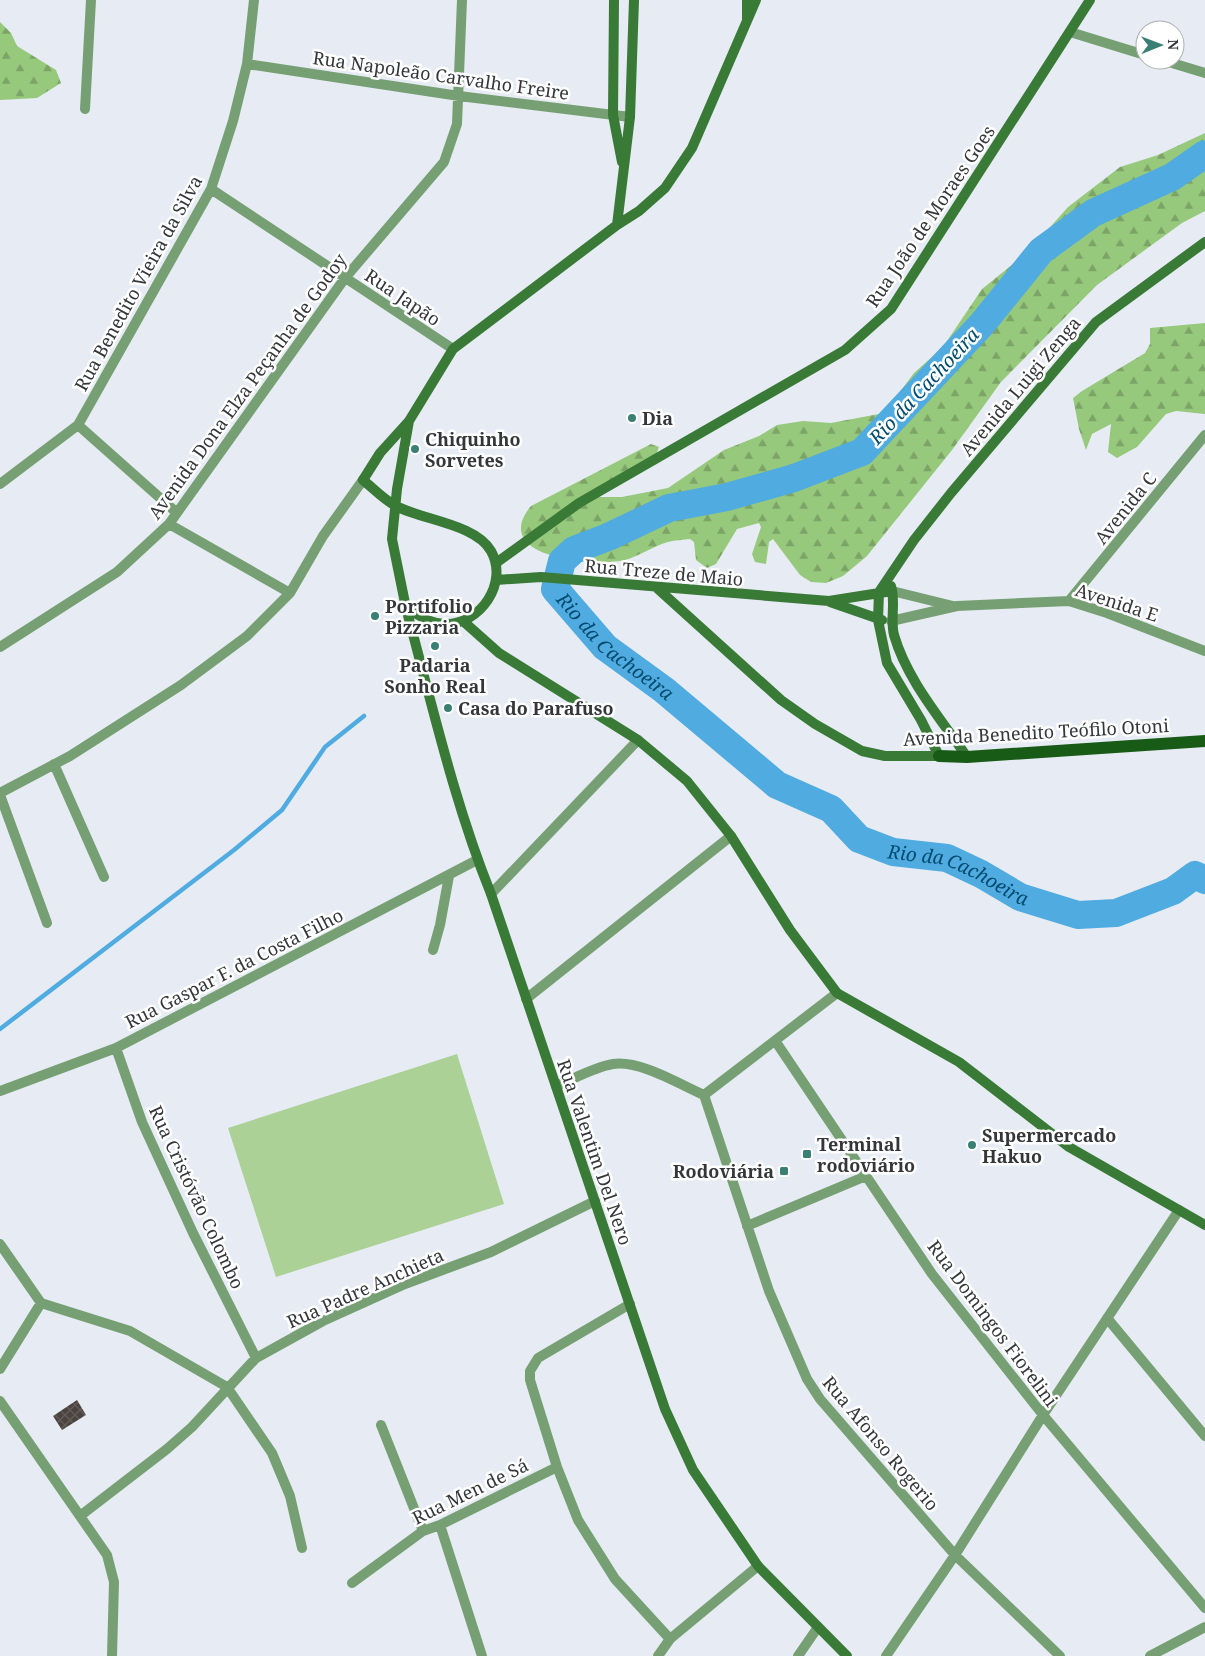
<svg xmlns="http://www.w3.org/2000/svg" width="1205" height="1656" font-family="'Noto Serif',serif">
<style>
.forest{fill:url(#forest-firs)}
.pitch{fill:#abd196}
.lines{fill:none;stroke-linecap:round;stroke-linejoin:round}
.stream{stroke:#50abe0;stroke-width:4.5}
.river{stroke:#50abe0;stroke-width:28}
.building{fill:url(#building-cross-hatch)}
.street{stroke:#76a073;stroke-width:10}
.secondary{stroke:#397a37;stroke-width:10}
.primary{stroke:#185b17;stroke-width:12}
.poi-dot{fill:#397f74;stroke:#fff;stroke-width:2}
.labels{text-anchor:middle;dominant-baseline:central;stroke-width:5;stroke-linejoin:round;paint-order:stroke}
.street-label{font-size:18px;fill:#343639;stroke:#fff}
.poi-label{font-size:18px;font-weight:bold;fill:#343639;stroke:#fff;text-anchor:start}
.water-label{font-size:19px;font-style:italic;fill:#004c70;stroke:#fff}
</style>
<defs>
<pattern id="forest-firs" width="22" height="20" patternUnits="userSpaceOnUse" patternTransform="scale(1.25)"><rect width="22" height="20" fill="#97c97c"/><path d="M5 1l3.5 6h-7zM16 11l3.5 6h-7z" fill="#7ca467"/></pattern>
<pattern id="building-cross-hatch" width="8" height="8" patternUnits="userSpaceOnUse" patternTransform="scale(1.25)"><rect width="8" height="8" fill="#4b433f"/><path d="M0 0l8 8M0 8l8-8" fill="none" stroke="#635d5a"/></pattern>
</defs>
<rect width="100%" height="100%" fill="#e7ecf4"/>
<path class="forest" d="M0,22L11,33L17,46L56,70L61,83L37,98L0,100Z
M1205,133V211L1182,223L1097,285L1001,382L952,450L867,556L843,576L826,583L811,582L800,575L773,539L769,542L766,564L755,562L752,554L761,527L759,523L737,529L716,564L707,568L696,560L694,542L690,539C683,540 675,540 668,542C653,546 640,556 625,560C595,567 488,558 531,506L651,444L659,447L655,458L597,497H622L668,488L724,450L759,436L777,425L803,421L831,423L884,413L914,373L943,347L982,289L1028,252L1068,207L1120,167L1158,155Z
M1205,323V414L1176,411L1166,414L1137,447L1117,458L1108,452L1111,424L1092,434L1086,450L1079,429L1073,398L1082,391L1145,353L1150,344V328Z"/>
<path class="pitch" d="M457,1054L504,1204L276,1277L228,1128Z"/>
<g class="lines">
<path class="stream" d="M0,1029L234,850L282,810L325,747L364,716"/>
<path class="river" id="s1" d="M1205,154L1172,177L1093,213L1041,251L982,324L862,452L794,478L727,497L669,508L608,537L574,550L562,561L555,589L605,647L664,690L777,785L831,809L859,839L893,852L947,858L981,874L1020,897L1078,915L1116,913L1173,891L1195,875L1205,880"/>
</g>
<path class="building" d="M77,1400L86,1415L62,1430L53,1416Z"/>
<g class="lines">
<path class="street" d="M1070,32L1145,55
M1162,60L1205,73
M247,64L459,96L630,117
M85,109L91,0
M211,189L453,349
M78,425L177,513
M0,484L78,425L211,189L233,121L247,64L254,0
M169,524L290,593
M892,591L953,606
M1069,601L1205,435
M891,621L957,606L1069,601L1107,613L1205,651
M0,647L117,572L169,524L345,278L444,162L457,124L462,0
M54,764L104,877
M0,793L70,756L181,685L247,636L290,593L323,536L363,480
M0,795L47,923
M491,894L638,740
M433,950L440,925L449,876
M526,999L731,836
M776,1042L932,1274L1043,1415L1205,1608
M116,1048L142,1122L193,1233L256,1358
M556,1086C574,1079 594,1067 613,1064C640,1060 679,1084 704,1095L769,1291L807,1379L820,1399L955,1555L1060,1656
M0,1091L116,1048L477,860
M704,1095L837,993
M747,1226L866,1176
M0,1244L41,1303L130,1331L227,1387L272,1453L290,1496L302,1548
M630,1304L538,1358L530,1371V1380L557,1467L578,1520L615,1579L670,1639
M1107,1318L1205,1436
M0,1369L41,1303
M0,1401L107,1555L114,1582L112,1656
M381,1425L423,1531
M80,1516L167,1449L192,1427L256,1358L323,1321L405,1284L491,1252L595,1201
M440,1525L482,1656
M352,1583L423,1531L440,1525L557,1467
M658,1656L670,1639L758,1566
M798,1656L818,1627
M886,1656L955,1555L1043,1415L1179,1210
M1150,1656L1205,1627"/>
<path class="secondary" d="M614,0L613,115L622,162
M747,19V0
M617,225L630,117L634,0
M409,421L380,453L363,480C373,488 384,500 396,506C422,520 476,524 491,551C509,583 480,625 445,624C430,624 419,615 406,608L392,539L397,489L409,421L453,349L617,225L639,211L665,188L692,148L756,0
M496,563L579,503L845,350L891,309L1090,0
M496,580L541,577L829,601L892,591
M891,586C896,601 890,619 894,635C907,680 941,719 967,757
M657,588L781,700L815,724L862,751L885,756H939L921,720L887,663L878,620L879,592L914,540L951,493L1096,322L1205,242
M830,602L882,620
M406,608C432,704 454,802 491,894L665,1409L693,1470L758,1566L847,1656
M463,621L499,653L638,740L687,781L731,836L790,930L837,993L959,1062L1069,1147L1205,1225"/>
<path class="primary" d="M939,756L967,757L1205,741"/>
</g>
<g class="poi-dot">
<circle cx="632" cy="418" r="5"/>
<circle cx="415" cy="449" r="5"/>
<circle cx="375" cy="616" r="5"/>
<circle cx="435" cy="646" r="5"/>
<circle cx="448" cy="708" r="5"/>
<circle cx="972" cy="1145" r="5"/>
<rect x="802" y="1149" width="10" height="10" rx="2.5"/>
<rect x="779" y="1166" width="10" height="10" rx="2.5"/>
</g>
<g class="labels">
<g class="street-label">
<text transform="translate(441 75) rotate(8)">Rua Napoleão Carvalho Freire</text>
<text transform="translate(930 216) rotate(-56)">Rua João de Moraes Goes</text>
<text transform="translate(138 283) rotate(-61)">Rua Benedito Vieira da Silva</text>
<text transform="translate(403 297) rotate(34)">Rua Japão</text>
<text transform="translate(247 386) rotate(-54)">Avenida Dona Elza Peçanha de Godoy</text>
<text transform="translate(1020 386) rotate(-50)">Avenida Luigi Zenga</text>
<text transform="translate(1125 508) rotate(-51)">Avenida C</text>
<text transform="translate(664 572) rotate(5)">Rua Treze de Maio</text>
<text transform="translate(1117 602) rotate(18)">Avenida E</text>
<text transform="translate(1036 732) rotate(-3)">Avenida Benedito Teófilo Otoni</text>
<text transform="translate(234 968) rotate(-27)">Rua Gaspar F. da Costa Filho</text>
<text transform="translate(595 1152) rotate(71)">Rua Valentim Del Nero</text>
<text transform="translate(197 1197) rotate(65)">Rua Cristóvão Colombo</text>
<text transform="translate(365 1288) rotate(-24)">Rua Padre Anchieta</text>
<text transform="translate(993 1323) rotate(53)">Rua Domingos Fiorelini</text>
<text transform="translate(881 1443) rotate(50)">Rua Afonso Rogerio</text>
<text transform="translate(470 1491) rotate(-26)">Rua Men de Sá</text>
</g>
<g class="poi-label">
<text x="642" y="418">Dia</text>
<text x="425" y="439">Chiquinho<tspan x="425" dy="21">Sorvetes</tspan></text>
<text x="385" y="606">Portifolio<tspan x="385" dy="21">Pizzaria</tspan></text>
<text x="435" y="665" text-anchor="middle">Padaria<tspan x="435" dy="21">Sonho Real</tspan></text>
<text x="458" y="708">Casa do Parafuso</text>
<text x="982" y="1135">Supermercado<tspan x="982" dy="21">Hakuo</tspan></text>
<text x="817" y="1144">Terminal<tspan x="817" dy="21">rodoviário</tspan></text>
<text x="774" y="1171" text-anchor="end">Rodoviária</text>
</g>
<g class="water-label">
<text transform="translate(924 386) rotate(-47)">Rio da Cachoeira</text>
<text stroke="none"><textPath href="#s1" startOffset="895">Rio da Cachoeira</textPath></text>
<text stroke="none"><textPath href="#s1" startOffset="1315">Rio da Cachoeira</textPath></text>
</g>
</g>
<g transform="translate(1160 45) rotate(89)"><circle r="24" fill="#ffffff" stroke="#aeafb0"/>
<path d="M0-4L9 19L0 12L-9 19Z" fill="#397f74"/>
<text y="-8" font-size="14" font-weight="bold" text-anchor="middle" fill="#343639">N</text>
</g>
</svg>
